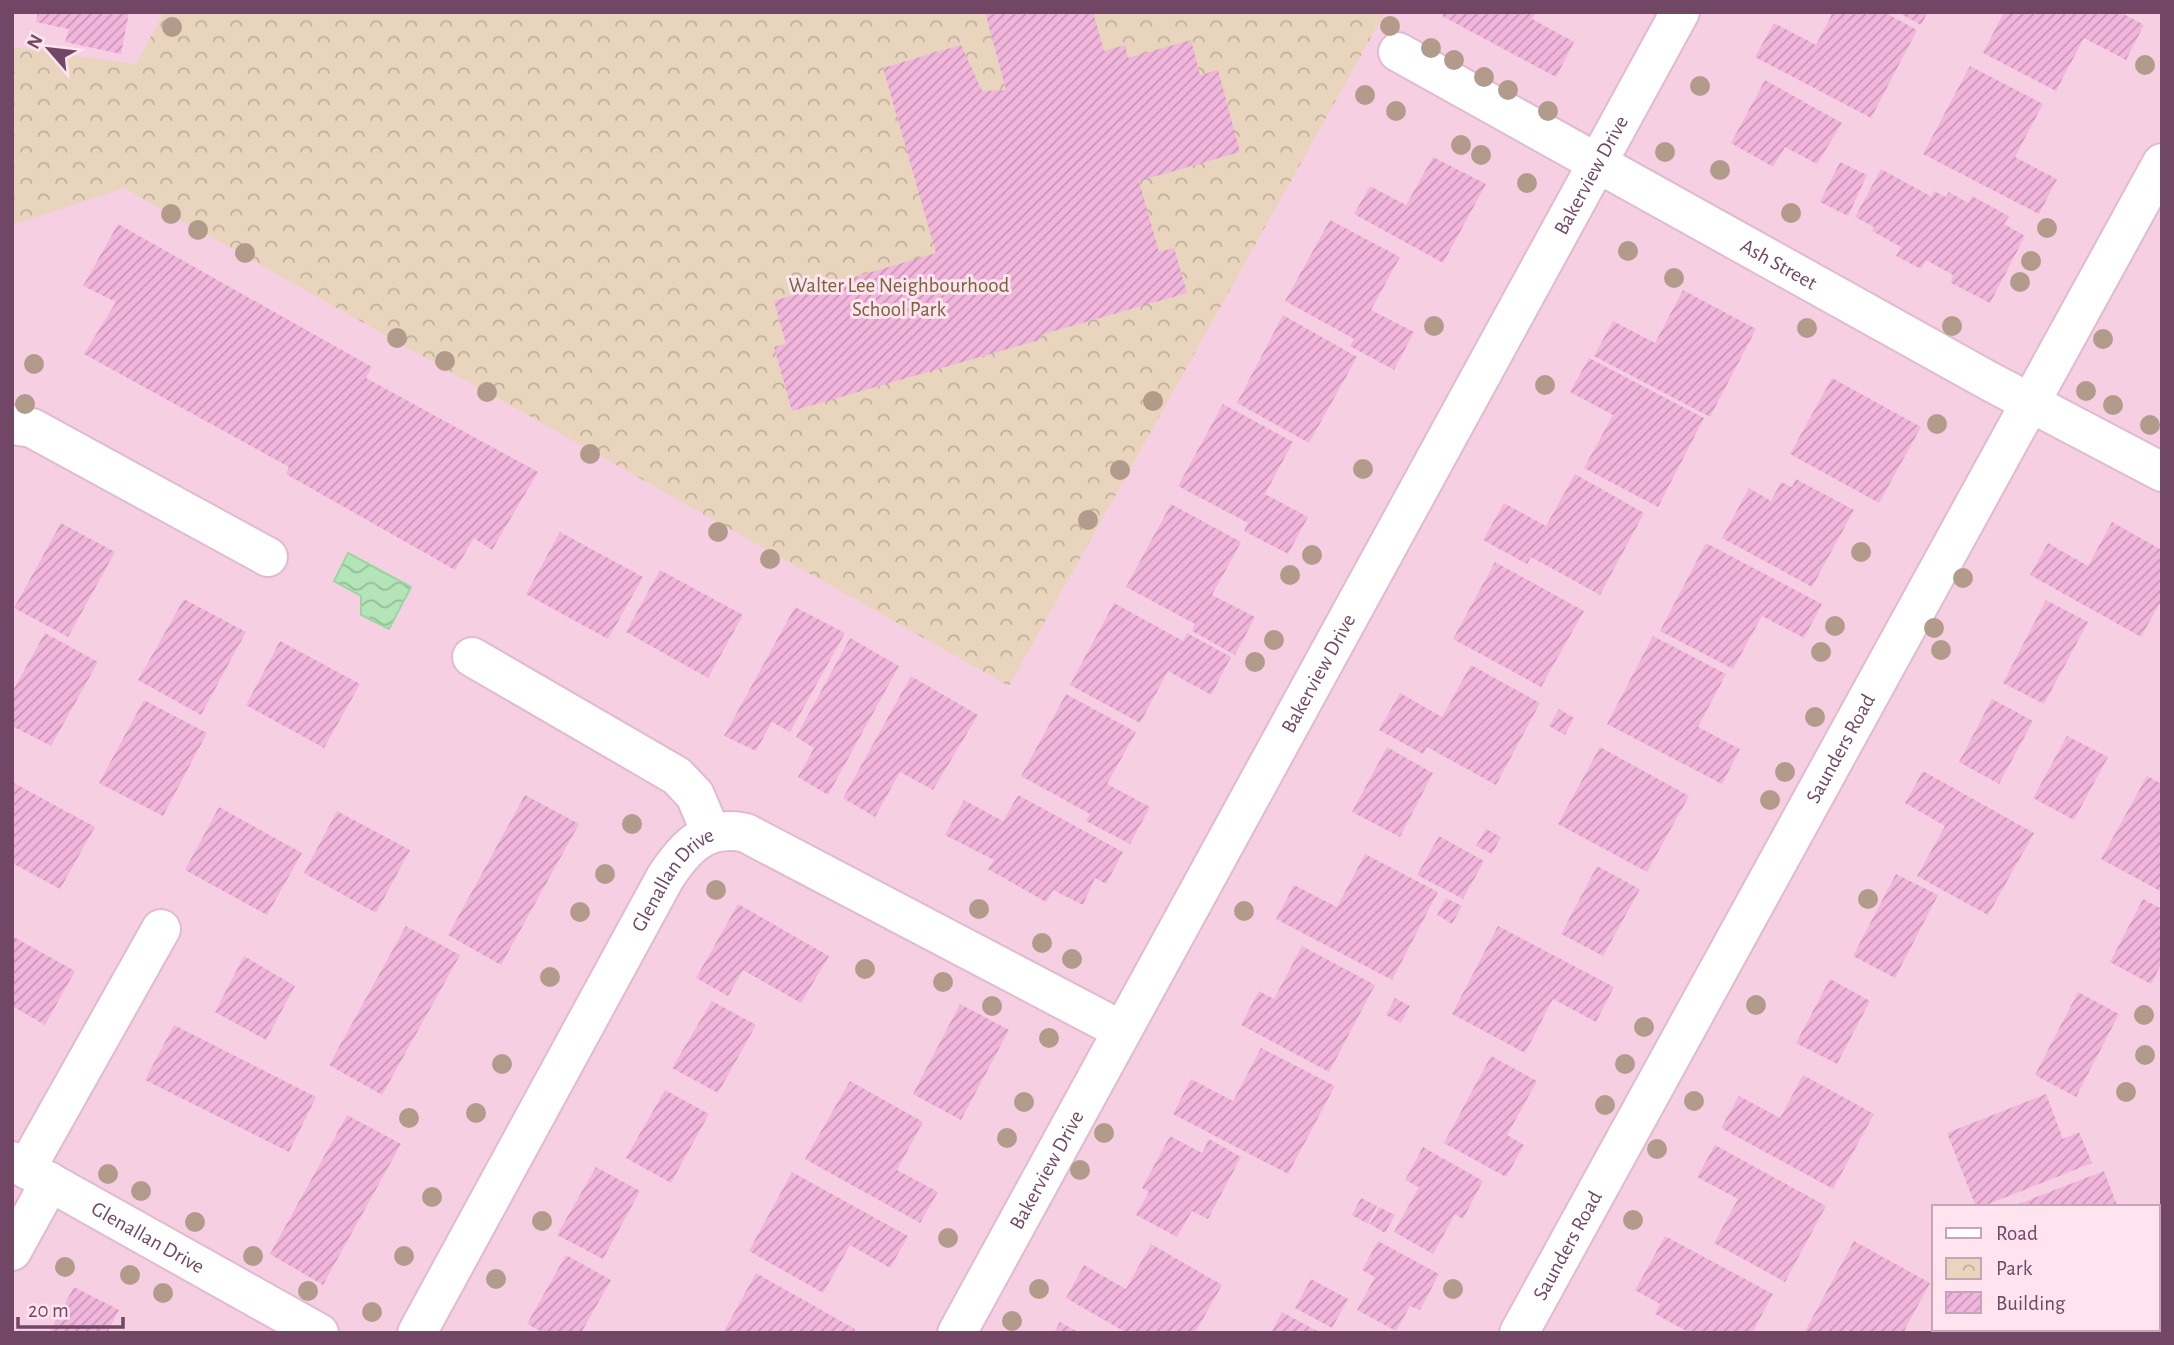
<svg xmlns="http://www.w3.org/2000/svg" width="2174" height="1345" font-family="'Alegreya Sans',sans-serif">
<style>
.residential{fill:#f6d0e2;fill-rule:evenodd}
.park{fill:url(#park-crowns)}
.water{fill:url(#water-waves);stroke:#9ad7a0;stroke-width:2}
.building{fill:url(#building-hatch)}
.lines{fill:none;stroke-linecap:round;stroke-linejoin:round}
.minor-casing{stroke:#e0bbd0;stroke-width:42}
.minor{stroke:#fff;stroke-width:38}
.tree{fill:#b39b8c}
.labels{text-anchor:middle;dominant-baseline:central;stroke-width:6;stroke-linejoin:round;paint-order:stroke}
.street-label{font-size:21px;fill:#724765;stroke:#ffe4f0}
.park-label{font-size:21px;fill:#78643f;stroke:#ffe4f0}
</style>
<defs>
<pattern id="park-crowns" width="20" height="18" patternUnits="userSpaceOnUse" patternTransform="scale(1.75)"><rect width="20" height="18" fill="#e9d5bd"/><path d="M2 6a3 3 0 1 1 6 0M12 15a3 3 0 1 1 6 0" fill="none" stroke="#c1af9d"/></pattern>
<pattern id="water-waves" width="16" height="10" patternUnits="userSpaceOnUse" patternTransform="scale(1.75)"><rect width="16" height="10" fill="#b3e5b8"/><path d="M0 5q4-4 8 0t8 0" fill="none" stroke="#96bb99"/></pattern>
<pattern id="building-hatch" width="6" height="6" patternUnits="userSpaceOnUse" patternTransform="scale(1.75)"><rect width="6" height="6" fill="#f2b6dd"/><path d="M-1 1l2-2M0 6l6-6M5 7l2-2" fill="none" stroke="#c896b7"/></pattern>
</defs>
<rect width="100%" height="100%" fill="#fcdeeb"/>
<path class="residential" d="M12,12H2162V1333H12ZM1934,1207H2158V1329H1934Z"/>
<path class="park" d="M164,12H1385L1009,686L124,188L12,225V47L136,64Z"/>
<path class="water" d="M348,553L411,587L389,629L361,615V596L334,581Z"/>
<path class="building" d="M38,12H129L121,54L65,42L69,29L36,22Z
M985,12H1093L1104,51L1125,45L1128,58L1191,40L1200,75L1218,70L1240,152L1139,181L1159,252L1174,248L1187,293L1040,335L1042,339L792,411L774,347L786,344L774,301L936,253L883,68L961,45L982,91L1006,90Z
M1444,12H1536L1532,19L1574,42L1556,77L1442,16Z
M1833,12H1884L1917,30L1871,118L1755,57L1774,23L1816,45Z
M1897,12H1928L1921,25Z
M2004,12H2120L2144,25L2126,60L2084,38L2056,91L1983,53Z
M1970,66L2043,104L2015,157L2057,179L2039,214L1923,154Z
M1765,80L1842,123L1817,164L1785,147L1773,167L1731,143Z
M1433,157L1486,184L1443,263L1354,214L1370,186L1406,205Z
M1840,162L1867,175L1848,216L1820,202Z
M1881,169L1932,197L1934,191L1946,197L1949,192L1968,203L1972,196L2009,216L2004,224L2025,236L1990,303L1951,283L1953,275L1926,260L1921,269L1896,256L1901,247L1872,231L1874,227L1855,217Z
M1330,220L1400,257L1371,310L1414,332L1394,370L1350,346L1354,339L1285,301Z
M118,224L372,367L366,378L538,472L492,550L474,538L455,570L286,474L289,467L84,354L116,302L83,286Z
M1683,290L1756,329L1710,417L1594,356L1613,321L1655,343Z
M1283,315L1357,357L1309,443L1237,403Z
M1589,358L1704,418L1658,507L1584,468L1613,415L1570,392Z
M1832,378L1921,427L1879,503L1790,454Z
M1223,404L1293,442L1265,494L1308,517L1288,554L1244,531L1248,523L1178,486Z
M1575,474L1644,513L1600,595L1531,557L1527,564L1483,540L1504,503L1546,526Z
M1796,479L1854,510L1812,587L1722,538L1749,488L1771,501L1781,482L1792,487Z
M1171,504L1241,542L1212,595L1255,617L1235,655L1192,631L1195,624L1126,587Z
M2112,522L2162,550V599L2141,637L2030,575L2048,543L2088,566Z
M61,523L115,552L68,637L14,608Z
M560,532L643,577L608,639L526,594Z
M1706,543L1822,604L1804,638L1762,616L1733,669L1660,631Z
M1495,562L1584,611L1541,687L1453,639Z
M660,570L743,615L708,678L626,632Z
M184,599L246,632L201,715L138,680Z
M2046,600L2088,622L2044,704L2003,683Z
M1114,603L1183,641L1187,633L1231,657L1211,695L1168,671L1140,723L1070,685Z
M795,607L845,633L790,732L772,722L756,751L724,736Z
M45,633L98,662L51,746L12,726V692Z
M1653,636L1726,674L1698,727L1740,749L1722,784L1607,724Z
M850,638L899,666L828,795L798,777L814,748L796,737Z
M280,641L360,684L324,748L246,705Z
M1471,665L1540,703L1496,785L1427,747L1423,754L1379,730L1400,693L1442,717Z
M911,676L978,715L933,790L900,772L875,817L843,798Z
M1066,694L1136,732L1107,784L1150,807L1130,844L1086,821L1090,814L1021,776Z
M1992,699L2033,721L1999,784L1959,762Z
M144,700L207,733L163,816L99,783Z
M1559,709L1574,718L1565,735L1549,726Z
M2067,736L2108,757L2074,820L2033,798Z
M1387,747L1433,773L1400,837L1352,812Z
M1600,747L1689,796L1647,872L1558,824Z
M1923,771L2034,833L1988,915L1917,876L1945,826L1905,803Z
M2147,776L2162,784V892L2101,859Z
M12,782L95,827L60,889L12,863Z
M525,795L579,824L501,965L448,935Z
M1018,795L1123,852L1106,884L1095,878L1083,905L1053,890L1046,902L988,869L994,860L945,835L964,800L1003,821Z
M219,807L302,853L267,915L185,870Z
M337,811L410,850L376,913L304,873Z
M1486,829L1501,837L1492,854L1476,846Z
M1439,836L1484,861L1463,899L1417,875Z
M1365,854L1438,892L1392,980L1276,919L1294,885L1337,907Z
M1597,866L1640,889L1603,956L1561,934Z
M1896,874L1938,895L1895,978L1853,956Z
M1446,898L1462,906L1452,924L1437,915Z
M2143,899L2162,909V963L2151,984L2110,962Z
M738,904L829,956L801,1003L743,970L728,996L696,978Z
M406,926L460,955L382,1095L329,1065Z
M1498,926L1614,987L1596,1022L1553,999L1525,1053L1452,1014Z
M12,936L75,971L45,1025L12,1006Z
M1302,946L1375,985L1329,1072L1241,1025L1259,991L1274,999Z
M244,956L295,986L266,1040L215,1012Z
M1830,979L1870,1001L1837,1064L1796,1043Z
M2078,992L2119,1014L2076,1097L2035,1075Z
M1395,998L1410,1006L1401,1023L1386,1015Z
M712,1001L756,1025L718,1093L672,1068Z
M960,1004L1009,1030L961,1120L913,1094Z
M174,1025L316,1097L289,1152L145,1080Z
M1261,1048L1335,1086L1288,1174L1173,1114L1191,1079L1233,1101Z
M1491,1056L1537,1081L1507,1135L1524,1145L1506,1177L1444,1143Z
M1803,1075L1874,1114L1833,1189L1721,1128L1739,1096L1780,1118Z
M850,1081L923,1122L897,1170L938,1192L920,1223L805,1159Z
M665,1090L709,1114L671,1183L626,1158Z
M2046,1094L2063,1139L2079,1132L2092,1163L1981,1207H1976L1947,1133Z
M347,1115L401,1144L323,1285L270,1254Z
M1170,1136L1202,1153L1209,1139L1241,1157L1208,1219L1192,1211L1177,1237L1136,1215L1149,1192L1142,1188Z
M1715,1145L1826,1206L1785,1282L1714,1243L1738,1199L1697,1177Z
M1423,1147L1483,1181L1463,1219L1455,1214L1433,1254L1394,1232L1419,1187L1405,1180Z
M596,1167L640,1191L603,1259L557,1235Z
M2104,1171L2117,1205L2111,1207H2011Z
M792,1172L908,1236L890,1268L850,1245L823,1293L749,1251Z
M1361,1198L1377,1206L1368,1224L1352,1215Z
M1379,1207L1395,1215L1385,1233L1370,1224Z
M1665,1236L1773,1294L1752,1333H1690L1655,1314L1660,1304L1635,1290Z
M1378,1241L1439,1274L1420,1310L1410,1306L1396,1331L1357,1310L1375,1277L1362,1270Z
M1854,1241L1930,1283L1903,1333H1853L1847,1330L1846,1333H1804Z
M1151,1244L1222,1285L1195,1333H1127L1066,1298L1084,1265L1126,1289Z
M566,1255L611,1280L581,1333H544L527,1324Z
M2158,1260L2162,1262V1314L2158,1312Z
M756,1273L855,1329L853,1333H723Z
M1311,1279L1348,1299L1332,1328L1295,1308Z
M74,1287L119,1310L107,1333H49Z
M1282,1312L1321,1333H1271Z
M1060,1322L1080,1333H1054Z
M1934,1324V1329H1975L1982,1333H1930Z"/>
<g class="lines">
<g class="minor-casing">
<g id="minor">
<path id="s1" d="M1398,52L1989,381L2162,472"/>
<path d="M12,425L32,428L268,557"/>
<path d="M472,657L677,776L695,795L711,833"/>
<path id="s2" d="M12,1161L319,1333"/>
<path d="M26,1169L161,929"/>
<path d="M12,1251L50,1182"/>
<path id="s3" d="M417,1333L665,878C685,847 706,824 746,833L1121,1030"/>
<path id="s4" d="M957,1333L1680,12"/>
<path id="s5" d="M1519,1333L2162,163"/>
</g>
</g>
<use href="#minor" class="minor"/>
</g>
<g class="tree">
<circle cx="1390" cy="26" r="10"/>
<circle cx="172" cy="27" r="10"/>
<circle cx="1431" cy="48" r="10"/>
<circle cx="1454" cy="60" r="10"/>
<circle cx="2145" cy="65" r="10"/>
<circle cx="1484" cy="77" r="10"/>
<circle cx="1700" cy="86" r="10"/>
<circle cx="1508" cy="90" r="10"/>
<circle cx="1365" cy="95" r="10"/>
<circle cx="1396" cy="111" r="10"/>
<circle cx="1548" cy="111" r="10"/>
<circle cx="1461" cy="145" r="10"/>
<circle cx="1665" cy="152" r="10"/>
<circle cx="1481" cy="155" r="10"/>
<circle cx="1720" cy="170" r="10"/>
<circle cx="1527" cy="183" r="10"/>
<circle cx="1791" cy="213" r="10"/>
<circle cx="171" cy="214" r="10"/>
<circle cx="2047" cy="228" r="10"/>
<circle cx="198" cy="230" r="10"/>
<circle cx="1628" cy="251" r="10"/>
<circle cx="245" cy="253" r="10"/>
<circle cx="2031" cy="261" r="10"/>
<circle cx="1674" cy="278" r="10"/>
<circle cx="2020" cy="282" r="10"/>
<circle cx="1434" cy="326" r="10"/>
<circle cx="1952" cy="326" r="10"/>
<circle cx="1807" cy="328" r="10"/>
<circle cx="397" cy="338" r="10"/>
<circle cx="2103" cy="339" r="10"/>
<circle cx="445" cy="361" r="10"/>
<circle cx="34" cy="364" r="10"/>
<circle cx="1545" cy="385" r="10"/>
<circle cx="2086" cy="391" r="10"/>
<circle cx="487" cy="392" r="10"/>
<circle cx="1153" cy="401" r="10"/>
<circle cx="25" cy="404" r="10"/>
<circle cx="2113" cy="405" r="10"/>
<circle cx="1937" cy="424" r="10"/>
<circle cx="2150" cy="425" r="10"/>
<circle cx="590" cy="454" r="10"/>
<circle cx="1363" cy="469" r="10"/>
<circle cx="1120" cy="470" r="10"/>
<circle cx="1088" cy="520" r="10"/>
<circle cx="718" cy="532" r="10"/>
<circle cx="1861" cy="552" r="10"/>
<circle cx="1312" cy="555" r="10"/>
<circle cx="770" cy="559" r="10"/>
<circle cx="1290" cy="575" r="10"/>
<circle cx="1963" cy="578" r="10"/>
<circle cx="1835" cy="626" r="10"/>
<circle cx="1934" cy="628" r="10"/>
<circle cx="1274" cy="640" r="10"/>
<circle cx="1941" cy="650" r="10"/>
<circle cx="1821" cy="652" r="10"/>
<circle cx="1255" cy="662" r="10"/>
<circle cx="1815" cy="717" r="10"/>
<circle cx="1785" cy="772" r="10"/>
<circle cx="1770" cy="800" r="10"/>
<circle cx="632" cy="824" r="10"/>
<circle cx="605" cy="874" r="10"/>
<circle cx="716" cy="890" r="10"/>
<circle cx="1868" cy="899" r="10"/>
<circle cx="979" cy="909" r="10"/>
<circle cx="1244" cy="911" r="10"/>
<circle cx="580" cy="912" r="10"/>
<circle cx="1042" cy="943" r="10"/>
<circle cx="1072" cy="959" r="10"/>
<circle cx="865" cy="969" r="10"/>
<circle cx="550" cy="977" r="10"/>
<circle cx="943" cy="982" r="10"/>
<circle cx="1756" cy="1005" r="10"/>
<circle cx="992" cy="1006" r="10"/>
<circle cx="2144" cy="1015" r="10"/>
<circle cx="1644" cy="1027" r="10"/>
<circle cx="1049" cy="1038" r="10"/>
<circle cx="2145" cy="1055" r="10"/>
<circle cx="502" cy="1064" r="10"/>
<circle cx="1625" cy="1064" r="10"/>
<circle cx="2126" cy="1092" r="10"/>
<circle cx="1694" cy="1101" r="10"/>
<circle cx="1024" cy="1102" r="10"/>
<circle cx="1605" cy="1105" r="10"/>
<circle cx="476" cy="1113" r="10"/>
<circle cx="409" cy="1118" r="10"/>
<circle cx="1104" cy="1133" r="10"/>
<circle cx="1007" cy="1138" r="10"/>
<circle cx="1657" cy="1149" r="10"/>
<circle cx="1080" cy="1170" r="10"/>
<circle cx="108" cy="1174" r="10"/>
<circle cx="141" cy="1191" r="10"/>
<circle cx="432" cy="1197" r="10"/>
<circle cx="1633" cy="1220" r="10"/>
<circle cx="542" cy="1221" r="10"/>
<circle cx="195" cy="1222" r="10"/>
<circle cx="948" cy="1238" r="10"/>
<circle cx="253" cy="1256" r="10"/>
<circle cx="404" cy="1256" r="10"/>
<circle cx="65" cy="1267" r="10"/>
<circle cx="130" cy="1275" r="10"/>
<circle cx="496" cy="1279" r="10"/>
<circle cx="1039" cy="1289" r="10"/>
<circle cx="1453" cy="1289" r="10"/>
<circle cx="308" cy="1291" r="10"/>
<circle cx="163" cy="1293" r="10"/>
<circle cx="372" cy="1312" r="10"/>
<circle cx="1012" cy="1321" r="10"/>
</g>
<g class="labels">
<g class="street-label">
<text stroke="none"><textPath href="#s4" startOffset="1320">Bakerview Drive</textPath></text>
<text stroke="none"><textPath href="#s1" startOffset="436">Ash Street</textPath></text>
<text stroke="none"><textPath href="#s4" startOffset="752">Bakerview Drive</textPath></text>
<text stroke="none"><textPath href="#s5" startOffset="667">Saunders Road</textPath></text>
<text stroke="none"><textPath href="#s3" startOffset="522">Glenallan Drive</textPath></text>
<text stroke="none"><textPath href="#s4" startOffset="186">Bakerview Drive</textPath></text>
<text stroke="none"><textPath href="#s2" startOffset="156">Glenallan Drive</textPath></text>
<text stroke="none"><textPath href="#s5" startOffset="100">Saunders Road</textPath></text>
</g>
<g class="park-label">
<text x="899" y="285">Walter Lee Neighbourhood<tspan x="899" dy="24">School Park</tspan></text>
</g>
</g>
<rect width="2174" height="1345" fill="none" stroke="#724765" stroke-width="28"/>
<rect x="1932" y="1205" width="228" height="126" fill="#ffe4f0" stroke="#c7a5b8" stroke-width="2"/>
<rect x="1946" y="1228" width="35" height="10" fill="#ffffff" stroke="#c7a5b8" stroke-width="2"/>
<text x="1996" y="1240" font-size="21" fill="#724765">Road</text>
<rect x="1946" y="1258" width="35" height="21" fill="url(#park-crowns)" stroke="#c7a5b8" stroke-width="2"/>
<text x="1996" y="1275" font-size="21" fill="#724765">Park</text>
<rect x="1946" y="1292" width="35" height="21" fill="url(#building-hatch)" stroke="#c7a5b8" stroke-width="2"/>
<text x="1996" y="1310" font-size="21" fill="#724765">Building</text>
<g transform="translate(49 49) rotate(298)" stroke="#ffe4f0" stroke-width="5" paint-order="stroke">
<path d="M0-5L12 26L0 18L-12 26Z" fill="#724765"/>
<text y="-10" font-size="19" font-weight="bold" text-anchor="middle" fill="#724765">N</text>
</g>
<path d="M18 1317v10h105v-10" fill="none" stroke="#724765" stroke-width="3.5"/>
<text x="28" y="1317" font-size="21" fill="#724765" stroke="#ffe4f0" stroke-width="5" paint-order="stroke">20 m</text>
</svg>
